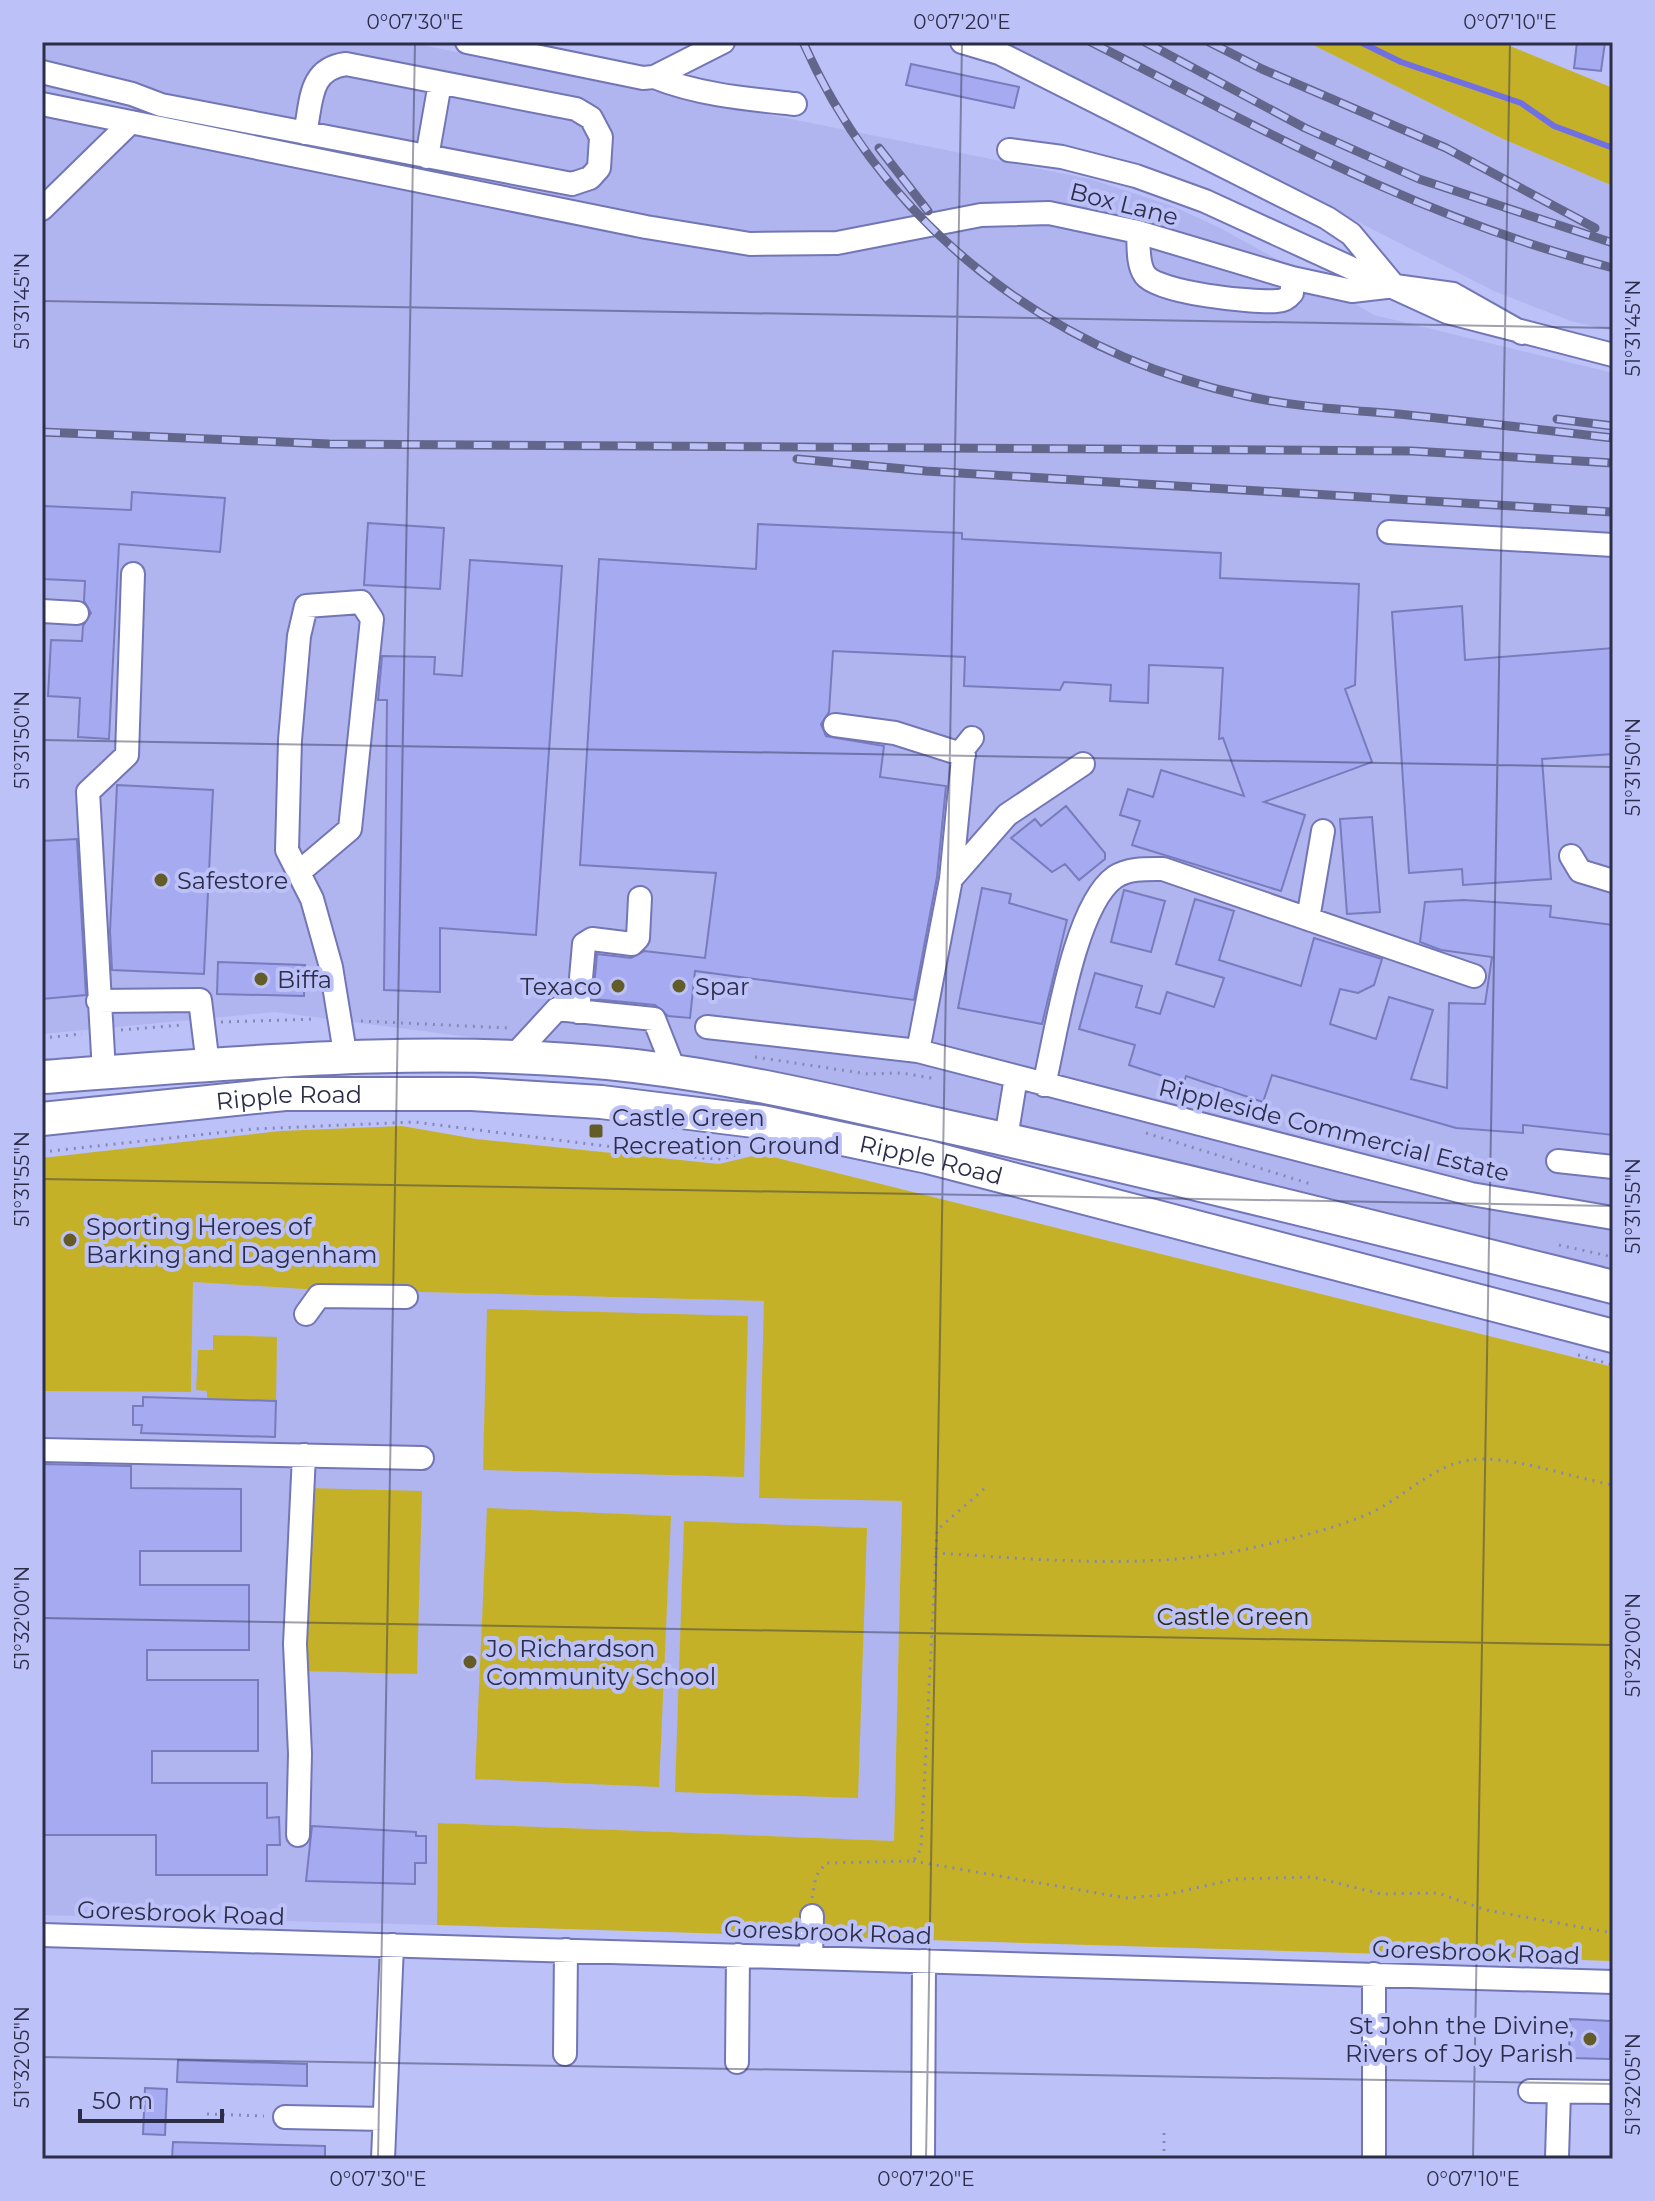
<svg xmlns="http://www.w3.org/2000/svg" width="1655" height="2201" font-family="Montserrat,sans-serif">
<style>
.built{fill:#b0b4ef}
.green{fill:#c5b128}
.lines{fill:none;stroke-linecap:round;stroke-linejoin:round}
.stream{stroke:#7170e2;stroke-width:6}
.building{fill:#a5aaf1;stroke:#787cbc;stroke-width:2}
.minor-casing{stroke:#7276b5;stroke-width:26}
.highway-casing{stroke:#7276b5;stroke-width:36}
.path{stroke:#8589b5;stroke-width:3;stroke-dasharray:2 6;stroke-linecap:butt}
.minor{stroke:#fff;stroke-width:22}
.highway{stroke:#fff;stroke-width:32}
.rail-casing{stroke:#63668b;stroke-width:9}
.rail{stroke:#bcc1f8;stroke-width:6;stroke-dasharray:18;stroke-linecap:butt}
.ticks{fill:none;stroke:#2c2e49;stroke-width:2;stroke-opacity:0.45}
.poi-dot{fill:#645c28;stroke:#bcc1f8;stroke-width:3}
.labels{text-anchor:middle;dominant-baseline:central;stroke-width:8;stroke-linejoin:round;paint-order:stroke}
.street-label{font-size:24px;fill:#2c2e49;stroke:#bcc1f8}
.poi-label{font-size:24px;fill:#2c2e49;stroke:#bcc1f8;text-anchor:start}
.park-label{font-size:24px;fill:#2e2a12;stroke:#bcc1f8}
.neatline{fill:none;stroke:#2c2e49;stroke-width:3}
.ticks-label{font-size:20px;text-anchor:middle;fill:#2c2e49}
</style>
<rect width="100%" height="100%" fill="#bcc1f8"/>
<path class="built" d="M42,42H407L1090,179L1172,206L1220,228L1282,262L1352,281V302L1374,315L1613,373V1269L664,1062L275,1012L42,1034Z
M1004,42H1307L1503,139L1613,186V331L1571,321L1494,291Z
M193,1282L304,1289L765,1301L759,1498L902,1501L894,1841L438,1823L437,1925L42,1915V1391L191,1392Z"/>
<path class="green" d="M1307,42H1500L1613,88V186L1503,139Z
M402,1126L476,1139L719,1164L761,1154L1613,1367V1961L437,1925L438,1823L894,1841L902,1501L759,1498L764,1301L304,1289L193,1282L191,1392L42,1391V1158L280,1131Z
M487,1309L748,1316L744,1477L483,1470Z
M213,1335L277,1337L276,1401L207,1399V1391L196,1390L198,1350H213Z
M307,1488L422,1491L417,1674L302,1671Z
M487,1508L671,1516L659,1787L475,1779Z
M684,1521L867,1528L858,1798L675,1792Z"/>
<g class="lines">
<path class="stream" d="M1360,42L1401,62L1521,103L1554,126L1613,148"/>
</g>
<path class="building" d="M1577,42H1605L1601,71L1574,68Z
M911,64L1019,87L1014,108L906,85Z
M132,492L225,498L220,552L119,544L109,739L78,737L80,698L48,696L51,640L82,641L83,626L91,613L84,601L85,581L42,579L44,506L131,510Z
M368,523L444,528L440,589L364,585Z
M758,524L962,533V539L1221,553L1220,578L1359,584L1355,685L1345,689L1372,762L1264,802L1305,815L1281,891L1132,845L1140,821L1120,815L1128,789L1153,797L1161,770L1244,796L1223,738L1219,739L1223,668L1149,665L1148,703L1110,701L1111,685L1064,682L1060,690L964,686L965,657L833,651L829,712L821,724L826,736L884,746L880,777L946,786L937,877L914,1000L695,971L690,1018L668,1016L655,1005L593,999L597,954L631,958L644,951L705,958L716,873L580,865L599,559L756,569Z
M470,560L562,566L536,935L440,928V992L384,990L387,700H378L382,656L435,657L434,674L462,676Z
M1462,606L1465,660L1613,648V754L1542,759L1551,879L1463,885L1462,869L1409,873L1392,612Z
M117,785L213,790L204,974L112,970L110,931Z
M1066,806L1105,853V859L1079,880L1065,864L1052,872L1011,838L1035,819L1041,826Z
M1372,817L1380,912L1347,914L1340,819Z
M77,839L86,995L42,999V841Z
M982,888L1011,894L1009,903L1067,920L1042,1024L958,1008Z
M1124,890L1165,901L1151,952L1111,942Z
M1195,899L1234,911L1219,960L1301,986L1314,938L1382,959L1374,985L1358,993L1340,989L1330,1024L1376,1039L1389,997L1433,1010L1411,1079L1447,1088L1449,1003L1485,1004L1492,957L1441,950L1420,942L1425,902L1464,900L1551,906L1550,917L1613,925V1135L1523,1125V1133L1456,1128L1272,1075L1263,1102L1186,1076L1184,1083L1129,1065L1135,1045L1079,1029L1095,973L1142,986L1136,1007L1160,1014L1167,992L1214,1007L1224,978L1176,964Z
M218,962L305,965L304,996L217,994Z
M143,1397L276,1401L275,1437L141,1433L142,1425H133V1406H143Z
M42,1464L131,1466V1488L241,1489V1551H140V1585H249V1650H147V1680H258V1751H152V1783H267V1818L279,1817L280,1845H267V1875H156V1835H42Z
M312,1826L416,1832V1836H426V1863H415V1884L306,1881Z
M1570,2019L1611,2021L1610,2059L1569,2058Z
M178,2060L307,2064V2086L177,2082Z
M145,2088L167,2089L165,2135L143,2134Z
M173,2142L325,2146V2159H172Z"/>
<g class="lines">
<g class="minor-casing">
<path id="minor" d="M467,42L643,78L654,77L723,42
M962,42L999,53L1327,218L1351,234L1391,282
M42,72L132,94L161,105L572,184L590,178L599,168L601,137L591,118L576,109L346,64C308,69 312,102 305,133
M654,77C699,95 748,99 795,104
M42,104L646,227L750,244L837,243L981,215L1049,213L1138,232L1292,278L1352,291L1395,286L1453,294L1522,333
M1009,150L1062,157L1136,176L1205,201L1447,312L1613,355
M427,157L440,83
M42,209L131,122
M1138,232C1139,245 1137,264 1145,275C1158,293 1253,303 1277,301C1284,301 1288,298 1292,293V278
M1389,532L1613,545
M42,611L77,613
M835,725L895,733L964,755
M1571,856L1580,871L1613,881
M298,873L350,829L372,619L361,602L306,606L299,636L290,740L287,850L312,899L331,967L346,1059
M951,879L964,748L972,738
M1308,919L1323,831
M98,1001L200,1000L208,1065
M578,1012L584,944L592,939L632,944L638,938L640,898
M707,1027L918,1051L1471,1194L1613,1218
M918,1051L951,879L1007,815L1083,764
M511,1059L557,1009L654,1019L675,1072
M104,1072L88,792L127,755L133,574
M1044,1085C1056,1035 1074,906 1115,877C1129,868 1147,869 1163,869L1474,976
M1006,1138L1016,1077
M1558,1161L1613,1167
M306,1314L319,1296L406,1297
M42,1450L422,1458
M298,1835L300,1754L295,1644L304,1455
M42,1935L1613,1982
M811,1957L812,1916
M565,2054L566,1950
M737,2062L738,1955
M1530,2091L1613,2092
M285,2117L384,2119
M1557,2157L1559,2092
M383,2159L392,1945
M923,2159L924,1961
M1374,2159V1974"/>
</g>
<g class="highway-casing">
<g id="highway">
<path d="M42,1077C238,1063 439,1043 635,1066C734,1078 829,1100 927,1122C1156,1172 1385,1230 1613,1287"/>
<path id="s1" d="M42,1119L285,1094H472L601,1102L762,1122L928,1157L1613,1336"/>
</g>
</g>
<path class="path" d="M361,1021L509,1028
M221,1022L317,1019
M121,1030L182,1025
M42,1038L82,1034
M755,1057L868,1074L902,1073L937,1079
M1146,1133L1314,1185
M42,1152L253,1129L414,1122L702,1158L721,1159L760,1149
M1559,1245L1613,1257
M1578,1355L1613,1365
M935,1553C1040,1559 1147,1571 1251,1548C1290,1539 1331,1530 1368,1514C1403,1499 1430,1466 1470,1460C1506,1454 1574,1478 1613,1485
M913,1861L1126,1898L1164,1895L1236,1879L1313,1877L1381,1894L1438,1893L1486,1910L1613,1933
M812,1898L816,1876L826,1863L913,1861L921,1849L937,1530L985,1488
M207,2114L264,2116
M1164,2159V2131"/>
<use href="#minor" class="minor"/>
<use href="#highway" class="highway"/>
<g class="rail-casing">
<path id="rail" d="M803,42C885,226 1049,353 1246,396C1299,408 1354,410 1408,415C1477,422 1545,430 1613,438
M1091,42C1267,132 1419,218 1613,268
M1145,42L1305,128L1419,179L1613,243
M1209,42L1262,69L1446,148L1595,228
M879,148L928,211
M1557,419L1613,426
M42,432L329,444L1412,451L1613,463
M797,459L926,471L1613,512"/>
</g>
<use href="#rail" class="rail"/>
</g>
<path class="ticks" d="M42,301L1613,328M42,740L1613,767M42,1179L1613,1206M42,1618L1613,1645M42,2057L1613,2084M378,2159L415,42M926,2159L962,42M1473,2159L1510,42"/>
<g class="poi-dot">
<circle cx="161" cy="880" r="8"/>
<circle cx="261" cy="979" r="8"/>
<circle cx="618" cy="986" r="8"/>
<circle cx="679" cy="986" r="8"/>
<rect x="588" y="1123" width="16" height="16" rx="4"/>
<circle cx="70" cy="1240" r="8"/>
<circle cx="470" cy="1662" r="8"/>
<circle cx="1590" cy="2039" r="8"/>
</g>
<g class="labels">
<g class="street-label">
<text transform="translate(1124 204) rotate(14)">Box Lane</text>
<text stroke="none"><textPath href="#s1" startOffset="248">Ripple Road</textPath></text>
<text transform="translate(1334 1130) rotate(14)">Rippleside Commercial Estate</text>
<text stroke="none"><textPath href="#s1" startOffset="896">Ripple Road</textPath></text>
<text transform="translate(181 1913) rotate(2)">Goresbrook Road</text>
<text transform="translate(828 1932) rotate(2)">Goresbrook Road</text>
<text transform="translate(1476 1952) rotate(2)">Goresbrook Road</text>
</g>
<g class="poi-label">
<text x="177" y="880">Safestore</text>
<text x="277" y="979">Biffa</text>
<text x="602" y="986" text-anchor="end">Texaco</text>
<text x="695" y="986">Spar</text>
<text x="612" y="1117">Castle Green<tspan x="612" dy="28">Recreation Ground</tspan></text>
<text x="86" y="1226">Sporting Heroes of<tspan x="86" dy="28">Barking and Dagenham</tspan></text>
<text x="486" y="1648">Jo Richardson<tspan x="486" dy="28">Community School</tspan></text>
<text x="1574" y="2025" text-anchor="end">St John the Divine,<tspan x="1574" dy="28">Rivers of Joy Parish</tspan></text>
</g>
<g class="park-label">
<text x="1233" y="1616">Castle Green</text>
</g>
</g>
<rect width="1655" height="2201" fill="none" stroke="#bcc1f8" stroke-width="88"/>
<path d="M80 2109v12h142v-12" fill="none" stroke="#2c2e49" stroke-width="4"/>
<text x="92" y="2109" font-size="24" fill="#2c2e49" stroke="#bcc1f8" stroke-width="6" paint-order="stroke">50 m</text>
<rect x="44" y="44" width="1567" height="2113" class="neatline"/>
<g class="ticks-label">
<text x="415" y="29">0°07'30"E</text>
<text x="962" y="29">0°07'20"E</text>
<text x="1510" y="29">0°07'10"E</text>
<text transform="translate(22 301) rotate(-90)" y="7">51°31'45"N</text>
<text transform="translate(1633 328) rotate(-90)" y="7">51°31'45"N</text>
<text transform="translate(22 740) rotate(-90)" y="7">51°31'50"N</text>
<text transform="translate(1633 767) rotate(-90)" y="7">51°31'50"N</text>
<text transform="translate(22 1179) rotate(-90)" y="7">51°31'55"N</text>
<text transform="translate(1633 1206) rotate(-90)" y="7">51°31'55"N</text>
<text transform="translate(22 1618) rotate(-90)" y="7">51°32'00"N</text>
<text transform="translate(1633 1645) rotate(-90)" y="7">51°32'00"N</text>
<text transform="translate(22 2057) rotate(-90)" y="7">51°32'05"N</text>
<text transform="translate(1633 2084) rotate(-90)" y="7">51°32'05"N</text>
<text x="378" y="2186">0°07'30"E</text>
<text x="926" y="2186">0°07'20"E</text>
<text x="1473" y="2186">0°07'10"E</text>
</g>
</svg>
